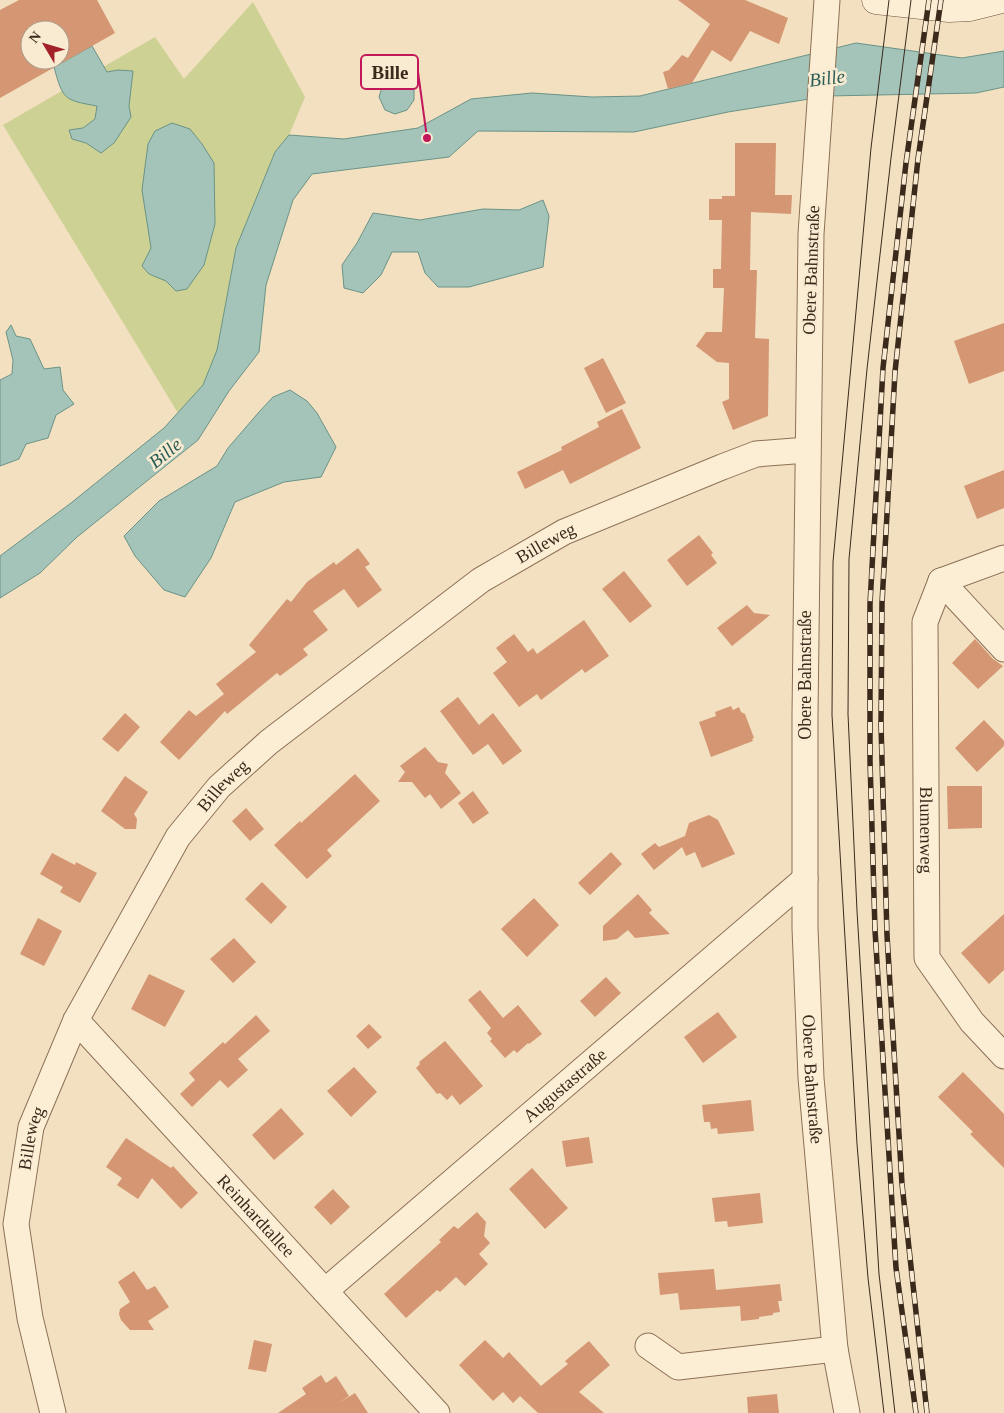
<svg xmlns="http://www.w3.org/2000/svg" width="1004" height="1413" font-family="'Times New Roman',serif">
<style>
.green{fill:#cdd193}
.water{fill:#a4c4b9;stroke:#6a9386}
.building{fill:#d49673;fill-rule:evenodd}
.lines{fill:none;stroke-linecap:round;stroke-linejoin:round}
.street-casing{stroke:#8d7056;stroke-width:27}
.secondary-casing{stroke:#6f513a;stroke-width:29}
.street{stroke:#fceed5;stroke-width:25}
.secondary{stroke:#fceed5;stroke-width:28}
.tram{stroke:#3b291c;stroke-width:1}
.rail-casing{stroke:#3b291c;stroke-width:5.5}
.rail{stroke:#f9ebd1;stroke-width:4;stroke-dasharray:11;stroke-linecap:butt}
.labels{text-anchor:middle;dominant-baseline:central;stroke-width:5;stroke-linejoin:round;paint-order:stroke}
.street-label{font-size:18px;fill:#3b291c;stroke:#f9ebd1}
.water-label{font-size:19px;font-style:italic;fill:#2a5d56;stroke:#f9ebd1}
.leader{fill:none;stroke:#c2185b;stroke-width:2}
.callout-dot{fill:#c2185b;stroke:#f9ebd1;stroke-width:2}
.callout{fill:#f9ebd1;stroke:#c2185b;stroke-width:2}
.callout-label{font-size:19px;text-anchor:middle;font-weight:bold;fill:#3b291c}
</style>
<rect width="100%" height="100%" fill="#f2e0c0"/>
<path class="green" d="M253,2L305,97L289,135L275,152L236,248L217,350L203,385L178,413L3,125L155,37L184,79Z"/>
<path class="water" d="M856,43L962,58L1004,51V87L976,93L828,96L728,112L634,132L478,131L449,157L312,174L293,200L266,285L259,352L229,391L198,440L77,537L40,573L0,598V556L71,503L164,428L203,385L217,350L236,248L275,152L289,135L344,139L418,128L471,99L532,93L592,97L640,96Z
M92,46L107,72L118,70L133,71L129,106L131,117L114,143L101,153L86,143L72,139L69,130L83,128L95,119L97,106C64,100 63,100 54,67Z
M396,73L408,78L414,89V100L407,110L395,114L385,110L379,97L384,81Z
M172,123L190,129L202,144L214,163L215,224L204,265L187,289L176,291L166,281L149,274L142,266L151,248L142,190L148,144L155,131Z
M543,200L549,216L543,267L469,287H438L425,273L418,252H392L381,275L363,293L344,288L342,265L357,243L373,213L420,220L483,209L519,210Z
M11,325L16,336L30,339L44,369L60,367L63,390L74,404L56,415L48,438L26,444L19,459L0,466V380L12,374L13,360L6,332Z
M290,390L307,401L317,413L336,447L321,477L284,482L235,502L211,558L185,597L164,590L135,556L124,536L159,501L217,466L228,448L259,412L273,397Z"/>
<path class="building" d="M19,0H97L115,33L0,98V10ZM30,30H60V60H30Z
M678,0H745L788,18L779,44L750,31L731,62L712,50L692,83L668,89L663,72L669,70L682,55L688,58L710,24Z
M735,143H776L775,195H792L791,214L751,212L750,270H757L755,338L769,339L768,416L733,430L722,402L729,399V363L717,362L696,346L706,332H722L724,288H713V269H721L722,220H709V199H722V196H735Z
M1004,323V371L969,384L954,341Z
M603,358L626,403L606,413L584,368Z
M622,409L641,448L570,484L563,470L525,489L517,472L562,450L561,447L599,427L597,422Z
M1004,470V508L977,519L964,486Z
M699,535L713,553L711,555L717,563L687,586L667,560Z
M358,548L370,564L365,567L382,590L358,608L344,589L313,611L328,630L303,649L308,655L280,676L277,673L227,714L225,711L179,760L160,742L189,710L196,716L224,694L216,684L256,652L249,645L287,599L291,602L307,582L334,562L336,565Z
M624,571L652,606L630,623L602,589Z
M747,605L754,613L770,615L732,646L717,628Z
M584,620L609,656L585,673L582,669L541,700L537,694L519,707L493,673L507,662L496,648L514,634L528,652L533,648L537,654Z
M975,639L993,659L1003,666L978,689L952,663Z
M458,697L479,725L493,713L522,751L503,765L488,744L473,755L440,711Z
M731,706L733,710L739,707L741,712L745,714L754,738L752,739L753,741L711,757L699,722L716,716L715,712Z
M125,713L140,727L118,752L102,739Z
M984,720L1004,741V746L977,772L955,748Z
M425,747L438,762L448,764L445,773L461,793L441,809L430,794L425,798L412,782H398L405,772L400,766Z
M355,774L380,801L327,850L332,856L307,879L274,845L300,821L301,823Z
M125,776L148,792L134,814L137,819L136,829H125L101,811Z
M947,786H982V828L948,829Z
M473,791L489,813L473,824L458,803Z
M246,808L264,829L250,841L232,821Z
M709,815L718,820L735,854L702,868L695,852L686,856L682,847L654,870L641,854L655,843L659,847L685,836L689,823Z
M611,852L622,864L590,895L578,883Z
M52,853L75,865L76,862L97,873L80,903L60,892L63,887L40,874Z
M262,882L287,907L271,924L245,899Z
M638,894L652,910L649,913L670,934L635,938L628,930L617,939L603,941V926Z
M534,898L559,925L527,957L501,929Z
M1004,914V970L989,984L961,953Z
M38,918L62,931L44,966L20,954Z
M234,938L256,962L233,983L210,959Z
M149,974L185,991L165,1027L131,1009Z
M606,977L621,993L595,1017L580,1001Z
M480,990L503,1018L518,1005L542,1034L529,1044L528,1043L517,1053L514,1050L505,1058L490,1041L492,1039L487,1033L491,1028L468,1000Z
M718,1012L737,1037L703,1063L684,1037Z
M256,1015L270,1031L238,1059L248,1070L228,1088L220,1080L192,1107L180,1094L195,1080L189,1073L223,1042L225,1044Z
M369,1024L382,1037L368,1049L356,1036Z
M445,1041L483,1086L460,1105L452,1095L447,1100L440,1093L437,1094L416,1068L420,1064L419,1062Z
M354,1067L377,1092L351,1117L327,1091Z
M963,1072L1004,1114V1168L970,1134L973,1132L938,1097Z
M751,1100L754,1131L718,1134L717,1128L711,1129L710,1122H704L702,1105Z
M281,1108L304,1134L274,1160L252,1135Z
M589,1137L593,1163L566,1167L562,1141Z
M126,1138L171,1168L173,1166L198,1193L181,1209L152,1178L138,1199L117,1185L122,1178L106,1167Z
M532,1168L568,1208L545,1229L509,1189Z
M333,1189L350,1207L331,1225L314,1207Z
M760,1193L763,1223L728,1227L727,1221L715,1222L712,1198Z
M477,1212L486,1222L484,1236L490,1243L479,1254L488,1264L465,1286L456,1277L440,1292L437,1290L406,1318L384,1294L441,1242L439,1240L454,1226L458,1229Z
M714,1269L716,1290L780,1284L782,1301H778L780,1312L773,1313V1315L759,1317V1319L741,1321L740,1306L680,1310L678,1293L660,1295L658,1273Z
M134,1271L147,1290L155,1286L169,1307L148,1321L154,1330H130L121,1320L119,1314L120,1309L130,1302L118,1282Z
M254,1340L272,1344L266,1372L248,1369Z
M485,1340L503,1358L509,1352L541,1386L568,1364L565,1361L589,1341L610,1365L579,1392L604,1413H538L520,1396L513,1403L503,1392L493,1401L459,1365Z
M321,1375L326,1383L336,1376L349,1396L337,1404L355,1393L368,1413H278L306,1394L302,1388Z
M777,1394L779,1413H748L747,1397Z"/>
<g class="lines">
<g class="street-casing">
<g id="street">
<path id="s1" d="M827,0L811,234L805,716V928L811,1078L835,1349L847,1413"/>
<path id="s2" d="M941,581L925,622L927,958L972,1022L1004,1056"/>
<path d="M941,581L1004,649"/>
<path d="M941,581L1004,558"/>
<path id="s3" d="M76,1020L437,1413"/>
<path id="s4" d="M325,1291L805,879"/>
<path d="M648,1346L678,1367L835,1349"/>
<path id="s5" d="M53,1413L30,1318L16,1224L31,1127L76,1020L178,837L219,787L269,742L481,580L564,532L722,467L756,454L807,450"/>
</g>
</g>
<g class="secondary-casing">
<path id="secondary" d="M876,0L949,8L970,7L998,0"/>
</g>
<use href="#street" class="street"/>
<use href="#secondary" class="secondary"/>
<path class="tram" d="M884,1413L868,1278L857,1144L832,715L833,562L871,148L889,0
M895,1413L879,1274L857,911L848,714L849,559L867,369L891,158L911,0"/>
<g class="rail-casing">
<path id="rail" d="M916,1413L896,1268L875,930L870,761V604L883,368L906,163L929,0
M927,1413L902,1184L887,935L881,725L882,603L895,372L918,159L941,0"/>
</g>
<use href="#rail" class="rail"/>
</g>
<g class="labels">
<g class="street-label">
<text transform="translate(811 270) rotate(-88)">Obere Bahnstraße</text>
<text stroke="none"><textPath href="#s5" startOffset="1090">Billeweg</textPath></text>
<text transform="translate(805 675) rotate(-90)">Obere Bahnstraße</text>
<text stroke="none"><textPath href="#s5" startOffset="685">Billeweg</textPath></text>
<text stroke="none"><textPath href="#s2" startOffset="252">Blumenweg</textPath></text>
<text stroke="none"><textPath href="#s1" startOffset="1080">Obere Bahnstraße</textPath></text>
<text stroke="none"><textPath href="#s4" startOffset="316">Augustastraße</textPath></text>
<text stroke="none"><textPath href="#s5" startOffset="280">Billeweg</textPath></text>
<text stroke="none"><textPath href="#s3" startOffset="266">Reinhardtallee</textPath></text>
</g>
<g class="water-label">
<text transform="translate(827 78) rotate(-7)">Bille</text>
<text transform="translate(165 453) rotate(-39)">Bille</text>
</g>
</g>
<path class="leader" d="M427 138L418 72"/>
<circle class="callout-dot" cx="427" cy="138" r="5"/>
<rect class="callout" x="361" y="55" width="57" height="34" rx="5"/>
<g class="callout-label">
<text x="390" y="79">Bille</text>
</g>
<g transform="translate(45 45) rotate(308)"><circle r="24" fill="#f9ebd1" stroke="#ad9d89"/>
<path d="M0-4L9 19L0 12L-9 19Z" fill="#a22129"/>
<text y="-8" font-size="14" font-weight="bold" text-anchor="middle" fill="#3b291c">N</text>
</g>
</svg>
